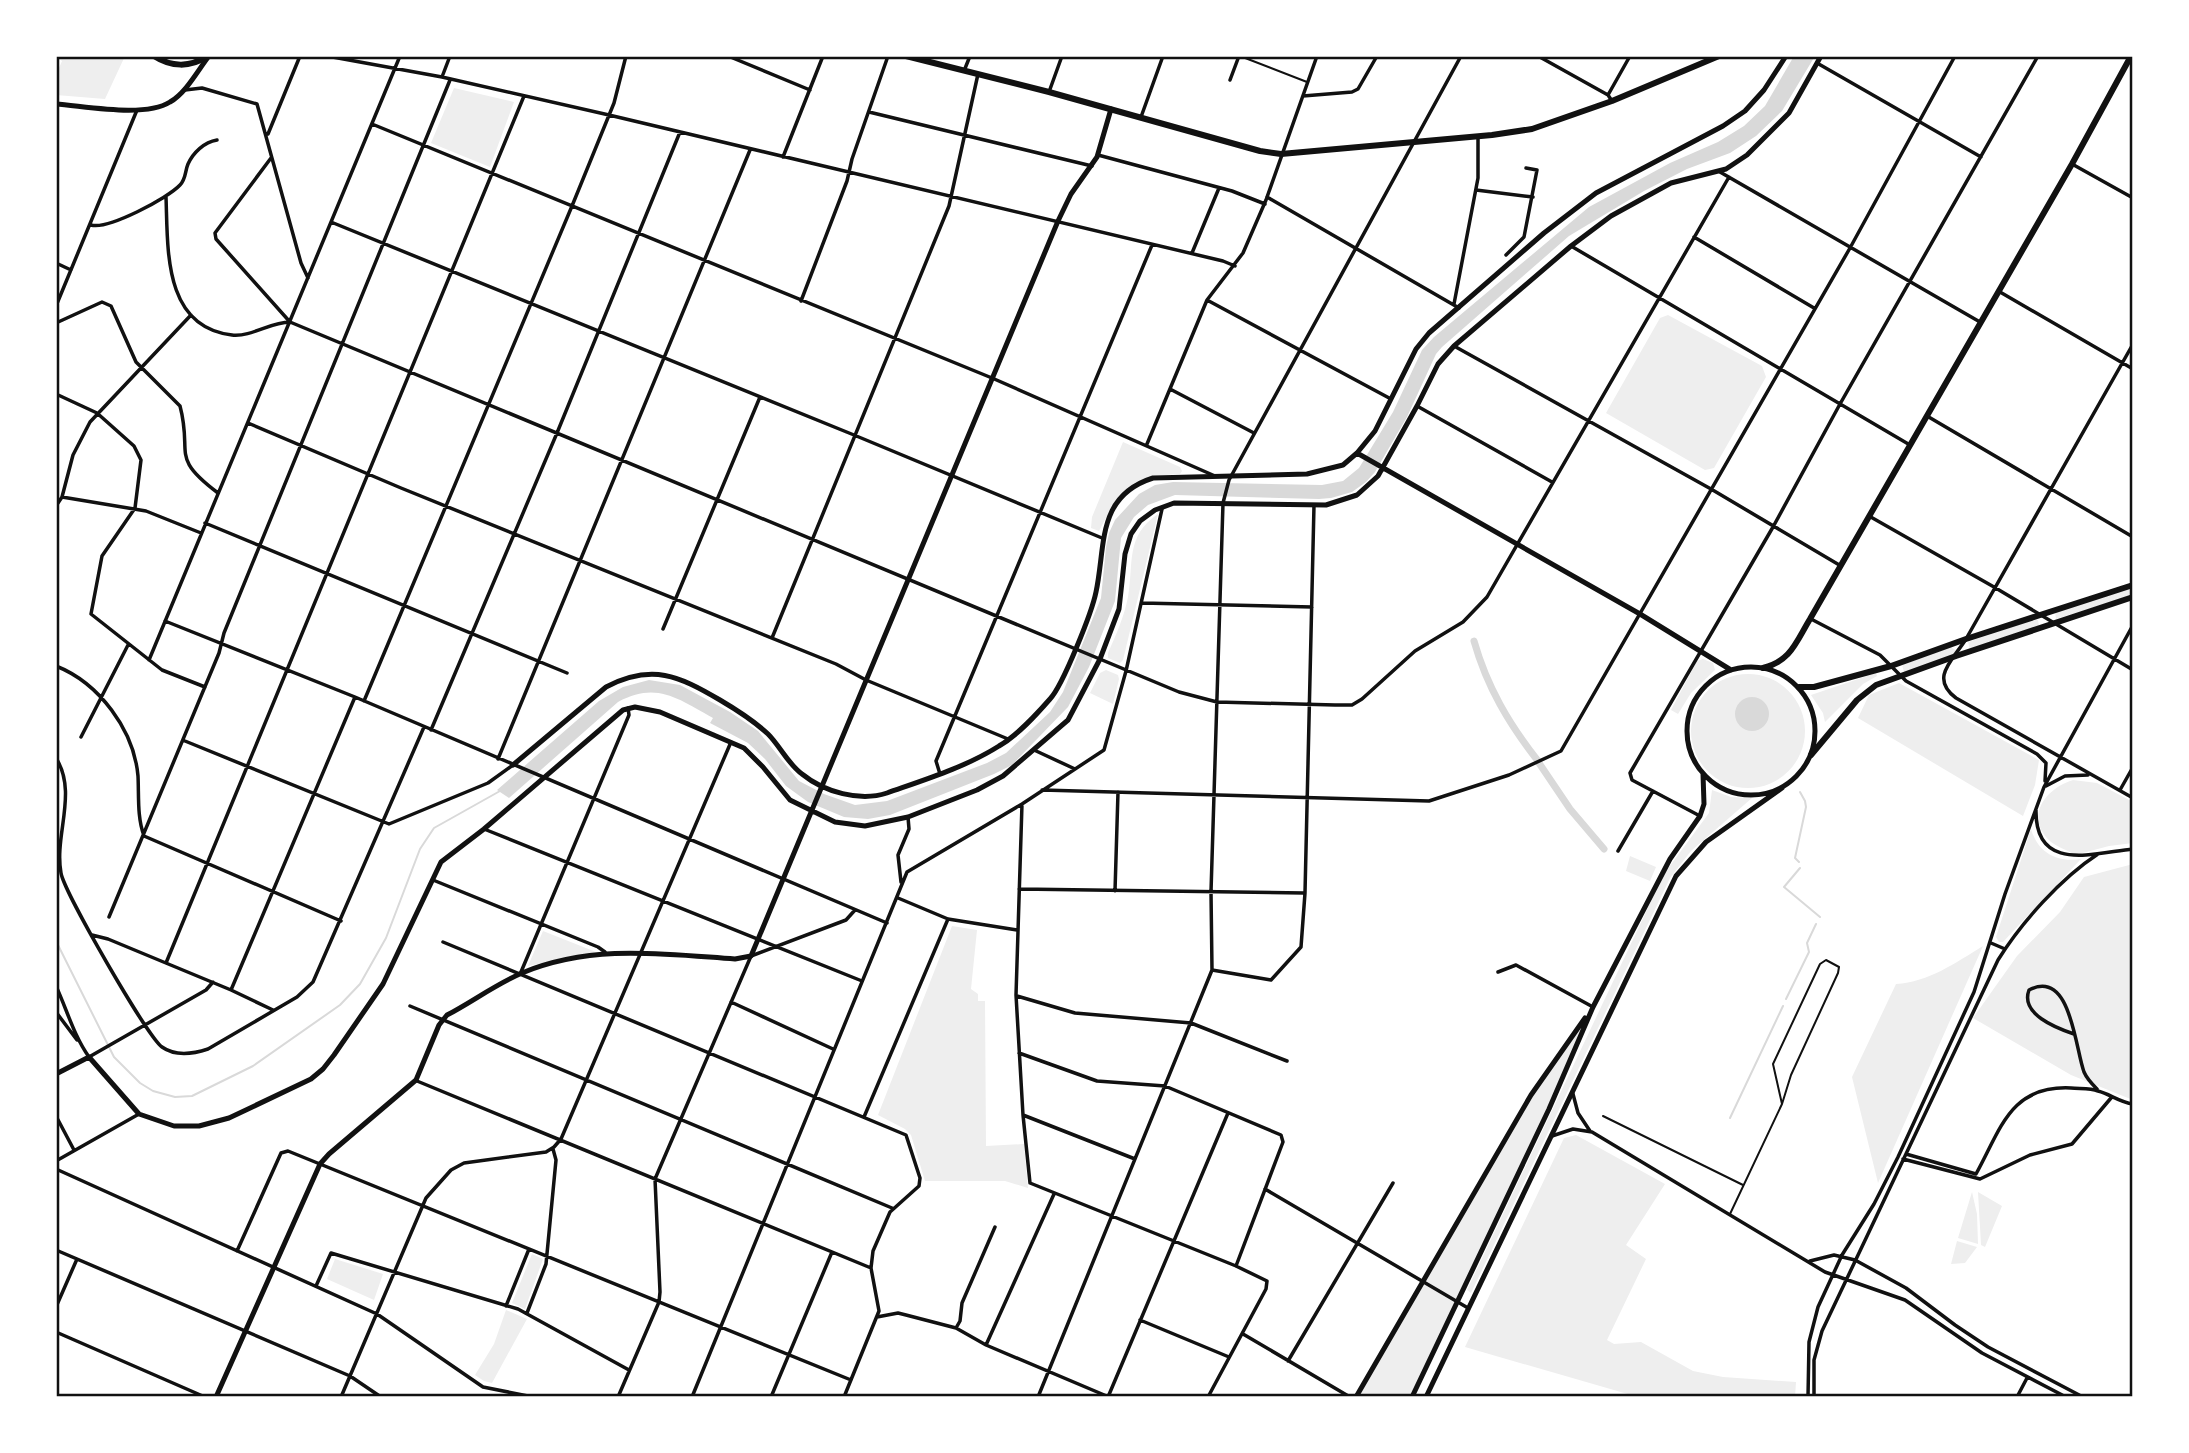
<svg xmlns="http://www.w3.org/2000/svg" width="2189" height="1453" font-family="'Archivo Narrow',sans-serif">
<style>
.green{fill:#eee}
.water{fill:#d9d9d9}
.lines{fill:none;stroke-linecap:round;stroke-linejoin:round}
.stream{stroke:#d9d9d9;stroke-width:2}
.canal{stroke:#d9d9d9;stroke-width:7}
.service{stroke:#111;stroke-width:2}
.minor{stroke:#111;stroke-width:3.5}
.secondary{stroke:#111;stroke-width:5}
.primary{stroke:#111;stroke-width:6}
.neatline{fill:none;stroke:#111;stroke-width:2.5}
</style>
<rect width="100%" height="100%" fill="#fff"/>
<path class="green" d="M56,56H125L105,99L56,95V75L62,61Z
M454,88L514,102L490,167L431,143Z
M1668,315L1762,366L1766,377L1714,468L1705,470L1606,413L1660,318Z
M1123,442L1180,467L1182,471L1180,474C1129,476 1122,487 1099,531L1091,528L1092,517Z
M1158,514L1123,660L1120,663L1108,658V653C1116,635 1124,617 1128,597C1134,563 1125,536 1158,514Z
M2133,586V595L2056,619L2055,612Z
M2035,619L2038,620L2039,626L1970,650L1968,642Z
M1951,647L1955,650V655L1904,672L1902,665Z
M1703,659L1713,663L1715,670L1691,693L1678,714L1671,710L1697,661Z
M1106,670L1118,675L1119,679L1113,704L1090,693L1100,673Z
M1876,673L1877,676L1863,684L1825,722L1823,713L1811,695Z
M1691 731a57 57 0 1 1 114 0a57 57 0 1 1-114 0Z
M1899,683L2039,760L2035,785L2023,816L1858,718L1869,695Z
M2073,780L2097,783L2133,802V843L2109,846L2075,855C2068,850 2059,848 2051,842C2024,818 2044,789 2073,780Z
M1712,790L1731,797L1752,798L1691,851L1670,878L1471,1293L1467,1290L1664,874L1709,813Z
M2031,829C2038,853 2057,863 2081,859L2003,942H1999L1996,937Z
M1630,856L1656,867L1650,881L1626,871Z
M2133,864V1100L2071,1075L1973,1018L2017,956L2060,912L2084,877Z
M952,926L977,930L971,989L978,994V1001H985L986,1146L1024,1144L1028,1188L1005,1181H925L911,1135L905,1129L878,1115Z
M543,931L596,952L528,966Z
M1983,946L1878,1183L1852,1077L1896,984C1929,982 1955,963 1983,946Z
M1593,1007L1549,1109L1412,1397H1356L1531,1095Z
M1576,1135L1665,1184L1626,1245L1646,1259L1607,1340L1614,1344L1641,1342L1693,1371L1723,1377L1796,1382L1795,1397H1638L1465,1347L1564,1138Z
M1972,1192L1977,1214L1978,1244L1958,1238Z
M1978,1192L2002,1206L1985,1247L1981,1245Z
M1957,1241L1977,1247L1965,1263L1951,1264Z
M532,1254L543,1259L525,1309L512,1303Z
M335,1259L383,1274L374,1300L327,1279Z
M506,1310L527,1319L492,1383L484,1381L475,1375L494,1344Z"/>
<path class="water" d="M1794,56H1815L1782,111L1756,136L1730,153L1687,169L1644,191L1569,236L1442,347L1436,354L1407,417L1375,472L1366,482L1352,492L1331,498L1319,499L1175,495L1148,505L1134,517L1121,538L1115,601L1089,667L1068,707L1012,765L994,774L890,815L868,819L844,817L808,802L786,786L765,759L748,743L710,723L713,718C678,699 657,681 618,702L509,798L497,790L599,701L623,687L649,680L680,685L730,712L758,731L799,781L824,794L855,805L887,801L987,763L1006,753L1050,712L1063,692L1101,598L1106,547L1109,533L1115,520L1139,494L1155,485L1173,482L1322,485L1343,481L1359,468L1393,412L1422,350L1434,337L1589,207L1670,163L1718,142L1744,126L1765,106Z
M1735 714a17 17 0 1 1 34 0a17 17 0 1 1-34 0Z"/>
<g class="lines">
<path class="stream" d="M1799,862L1795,858L1806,807L1805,801L1800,792
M1800,868L1784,887L1820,917
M56,941L114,1057L140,1083L153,1091L175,1097L192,1096L253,1066L340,1005L360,984L386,938L420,849L434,828L500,791
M1786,999L1809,952L1807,943L1816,924
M1730,1118L1783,1006"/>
<path class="canal" d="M1474,641C1487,687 1509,724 1538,761
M1539,763L1570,809L1604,849"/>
<path class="service" d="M1240,56L1307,82
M1603,1116L1743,1185
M1730,1214L1782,1104L1791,1075L1838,973L1839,967L1826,960L1820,964L1773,1064L1782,1104"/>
<path class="minor" d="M327,56L442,77L609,115L1223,261L1235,266
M728,56L810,90
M1538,56L1608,95L1612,101
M1817,63L1981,157
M964,71L970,56
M442,77L450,56
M1230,80L1239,56
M185,90L202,88L257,104L301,263L308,278
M1049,92L1062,56
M1608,95L1630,56
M1303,96L1352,92L1358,89L1377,56
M869,112L1092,166
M1141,117L1163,56
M372,124L992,378L1215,476
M268,134L300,56
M1098,155L1232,191L1265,204
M783,157L823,56
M271,158L215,233L216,239L290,322
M2072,164L2133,198
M1720,172L1980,322
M1476,190L1533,197
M166,197C168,249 163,327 232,335C252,337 270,322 290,322L1179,692L1217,702L1335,705H1352L1362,699L1415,651L1463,622L1487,597L1729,177
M1267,197L1459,308
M331,222L854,435L1102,538
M91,225C108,230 168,198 180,185C186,179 185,171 188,164C193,153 204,142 217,140
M1694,237L1814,308
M1571,246L1910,445
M1192,253L1219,188
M1506,255L1524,237L1537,170L1526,168
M56,263L71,270
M2000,292L2133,369
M1207,300L1391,399
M801,301L847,181L852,159L888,56
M1454,304L1478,178V137
M56,306L137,110
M56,323L102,302L111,306L136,362L180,406C193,455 169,456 218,493
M2133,344L1966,639C1953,660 1929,678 1956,698L2133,798
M1454,346L1711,489L1841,566
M1170,389L1254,433
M56,394L97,413L134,446L141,460L135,508L102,556L91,614L162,670L205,687
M1417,406L1552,482
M1927,416L2133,537
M248,423L401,488L836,664L866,680L1008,739
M1147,444L1207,300L1243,253L1266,200L1317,56
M62,497L146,511L201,533
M56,506L62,497L73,455L90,422L191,315
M1869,516L1994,587L2133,670
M205,523L567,673
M1142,603L1312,607
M1811,619L1880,655L1906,681L2037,754L2046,763L2045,781
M165,621L355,697L887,923
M663,629L760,397
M772,638L949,206L978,74
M149,660L400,56
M56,666C99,683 134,730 138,776C139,796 137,817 144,836
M364,701L572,206L614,103L626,56
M431,730L557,433L680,132
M81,737L128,645
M185,741L389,824L488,783L513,765
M1034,750L1075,769
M56,758C78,793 54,835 61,873C64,892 147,1036 162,1047C176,1057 193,1054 208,1049L297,997L313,982L424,727
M498,759L750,150
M940,774L936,761L1152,245
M2046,786L2065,776L2088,775
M1042,790L1429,801L1509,775L1561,751L1850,248L1955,56
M2120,790L2133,767
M1022,804L1016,995L1023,1115L1030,1183L1236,1266L1267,1281L1266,1289L1208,1397
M2036,810C2035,873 2093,853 2133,849
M1700,816L1632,780L1630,773L1773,527L1840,404L2038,56
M484,829L862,981
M144,836L341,921
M1618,851L1653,791
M433,880L598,947L605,952
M901,882L898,855L909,829L908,817
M1019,889L1304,893
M1115,891L1118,792
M898,898L948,919L1017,930
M109,917L219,653L224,633L450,80
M92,935L108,939L231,990L273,1010
M443,942L906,1135L920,1178L919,1186L890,1212L873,1251L871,1268L879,1311L844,1397
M1991,943L2005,949
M166,963L524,96
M1212,970L1271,980L1301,947L1305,893L1314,505
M521,972L629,715L628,708
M1498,972L1516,965L1593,1007
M56,986C67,1010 74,1036 89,1057L206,990L213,982
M231,990L355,697
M1017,996L1075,1013L1191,1023L1287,1061
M731,1002L833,1049
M410,1006L892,1208
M56,1012L77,1040
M2074,1034C2056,1028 2020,1014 2029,990C2071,968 2075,1048 2084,1072C2087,1079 2092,1084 2097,1089
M1019,1053L1097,1081L1165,1086L1281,1135L1283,1142L1236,1266
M417,1081L871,1268
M1573,1094L1578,1113L1590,1131
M1023,1115L1135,1159
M56,1116L74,1150
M864,1117L948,919
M1552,1136L1573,1129L1592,1132L1825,1272L1905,1300L1982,1353L2066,1397
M1906,1154L1976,1174C2001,1129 2010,1085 2071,1088C2079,1089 2090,1088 2098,1091C2110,1094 2119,1102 2133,1104
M1903,1159L1980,1179L2030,1155L2072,1144L2111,1098
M56,1161L139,1114
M56,1169L377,1314L483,1387L533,1397
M1265,1189L1468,1308
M56,1250L350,1376L381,1397
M237,1251L281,1153L288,1151L851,1380
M1810,1261L1834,1255L1855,1260L1906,1288L1955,1325L1988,1347L2083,1397
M316,1286L331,1253L518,1309L629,1370
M506,1306L529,1249
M56,1307L77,1259
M527,1313L546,1264L556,1160L553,1149
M877,1317L898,1313L906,1315L956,1328L986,1345L1109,1397
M1140,1320L1229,1357
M956,1328L960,1321L962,1303L995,1227
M56,1332L205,1397
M1243,1334L1350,1397
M986,1345L1054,1194
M1288,1361L1393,1183
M341,1397L426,1198L451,1170L464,1163L546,1152L554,1147L561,1139L731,742
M618,1397L659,1302L660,1292L655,1179L751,956L846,920L855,910
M692,1397L907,872L1022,804L1104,750L1126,671L1162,509
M771,1397L832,1252
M1038,1397L1212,970L1211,892L1223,503L1229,480L1461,56
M1108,1397L1228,1113
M1808,1397L1809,1342L1818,1307L1842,1255L1874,1204L1898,1157L1974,992L2005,894L2044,787L2133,625
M1814,1397V1360L1822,1331L1998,960C2021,923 2061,878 2098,854
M2017,1397L2027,1378"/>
<path class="secondary" d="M56,104C85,106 145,118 170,102C186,93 198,70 209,56
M1357,453L1640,614L1731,670
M1687 731a64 64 0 1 1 128 0a64 64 0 1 1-128 0Z
M513,765L606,687C652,663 679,676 720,700C737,710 753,720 768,734C780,746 788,764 802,774C824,792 860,802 887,793C924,780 966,767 999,746C1018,735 1036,715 1050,699C1063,685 1092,612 1096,592C1106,546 1096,496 1153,478L1307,474L1343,465L1357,453L1375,431L1416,349L1429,333L1544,233L1596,193L1723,126L1745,111L1764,90L1786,56
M56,1074L89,1057L139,1114L174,1126H199L229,1118L311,1079L323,1069L334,1055L383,984L441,862L484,829L623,710L635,707L660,712L744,748L763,767L790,800L835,822L865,826L908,817L977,790L1003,776L1068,720L1100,659L1119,609L1125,554L1131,534L1140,521L1155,510L1174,503L1326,505L1357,495L1378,476L1417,406L1438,364L1454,346L1571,246L1611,216L1671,183L1726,169L1747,155L1789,113L1821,56
M216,1397L320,1164L329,1154L416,1080L439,1025L447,1015C472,1002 496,984 522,973C592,944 662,954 735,959L751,956L1058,221L1071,194L1097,157L1111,109
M1356,1397L1531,1095L1585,1018
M1412,1397L1549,1109L1593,1007L1670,859L1700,816L1704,804L1703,774
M1426,1397L1676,876L1706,842L1782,788"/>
<path class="primary" d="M154,56C171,67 190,68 207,56
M906,56L1049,92L1260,151L1281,154L1492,135L1532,129L1612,101L1719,56
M1763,668C1791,661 1796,642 1810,619L2072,164L2131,56
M1799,687H1814L1891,666L1966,639L2133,585
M1811,755L1857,700L1876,685L1956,656L2133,597"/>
</g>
<rect width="2189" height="1453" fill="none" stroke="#ffffff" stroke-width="116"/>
<rect x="58" y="58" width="2073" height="1337" class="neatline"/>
</svg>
